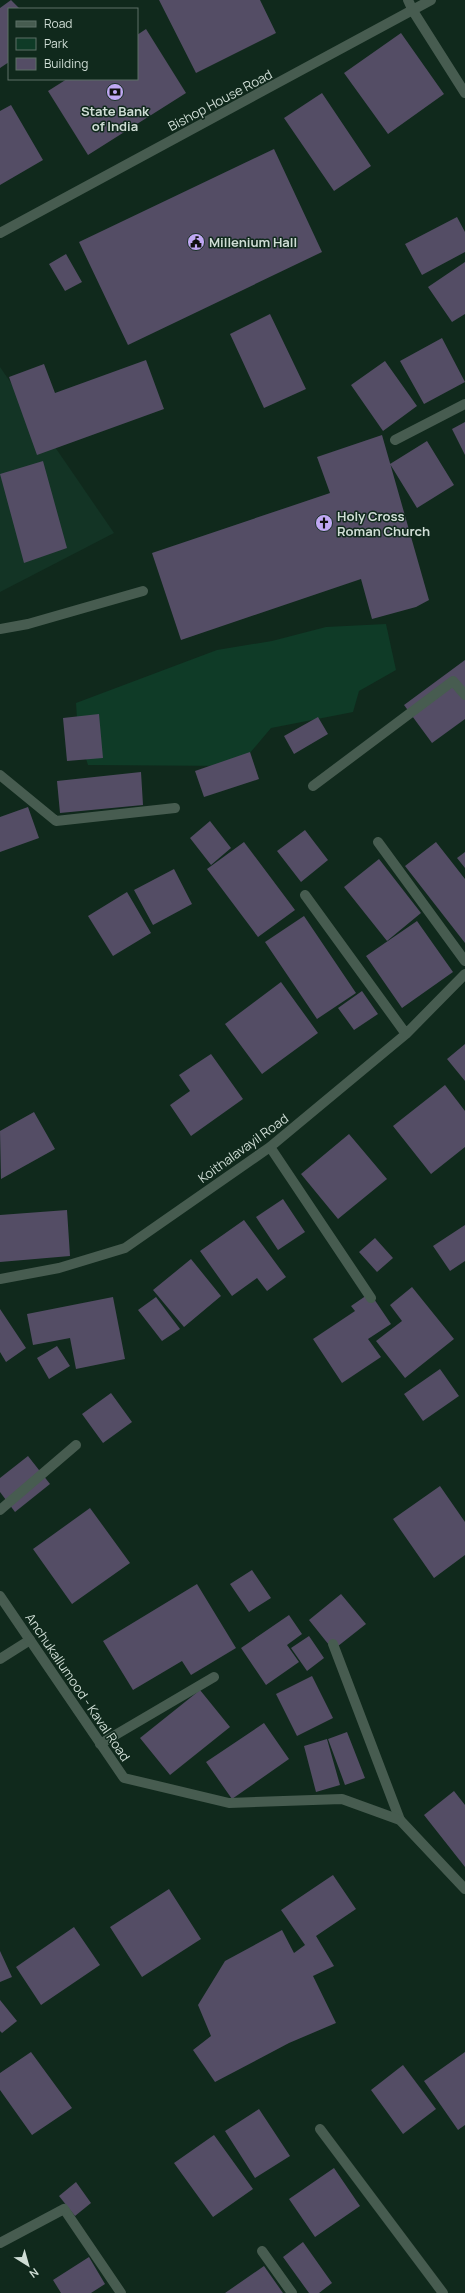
<svg xmlns="http://www.w3.org/2000/svg" width="465" height="2293" font-family="Manrope,sans-serif">
<style>
.built{fill:#133425}
.green{fill:#0f3b27}
.building{fill:#544d65}
.lines{fill:none;stroke-linecap:round;stroke-linejoin:round}
.minor{stroke:#475c50;stroke-width:10}
.tertiary{stroke:#475c50;stroke-width:10}
.labels{text-anchor:middle;dominant-baseline:central;stroke-width:3;stroke-linejoin:round;paint-order:stroke}
.street-label{font-size:13px;fill:#cfddd5;stroke:#10291c}
.poi-label{font-size:13px;font-weight:bold;fill:#cfddd5;stroke:#10291c;text-anchor:start}
</style>
<rect width="100%" height="100%" fill="#10291c"/>
<path class="built" d="M0,367L114,533L0,592Z"/>
<path class="green" d="M386,624L396,670L359,691L353,712L271,728L239,766L88,765L78,734L76,703L217,650L272,641L326,627Z"/>
<path class="building" d="M11,0L20,9H9V62L0,68V8Z
M159,0H260L276,33L196,73Z
M146,29L186,93L88,155L48,91L67,79H137V35Z
M401,33L444,94L388,134L344,73Z
M322,93L371,166L334,191L284,118Z
M11,105L43,160L0,185V111Z
M274,149L322,252L128,345L79,242Z
M457,217L465,232V252L422,275L405,244Z
M66,254L82,282L65,291L49,264Z
M465,262V314L452,322L428,287Z
M270,314L306,389L264,408L230,334Z
M442,338L465,382L424,404L400,361Z
M146,360L164,409L37,455L9,377L44,364L55,393Z
M385,361L417,406L383,431L351,385Z
M465,422V455L452,429Z
M382,435L429,600L416,607L372,619L361,579L181,640L152,553L330,493L317,457Z
M427,441L454,485L417,508L390,464Z
M43,461L67,548L24,563L0,474Z
M465,660V719L432,743L404,705Z
M99,714L103,758L67,761L63,718Z
M318,717L328,734L294,754L284,736Z
M250,752L259,779L204,797L195,771Z
M141,772L143,805L60,813L57,781Z
M28,807L39,838L0,852V817Z
M210,821L231,848L211,865L190,838Z
M305,830L328,860L301,882L277,851Z
M244,842L295,910L258,937L207,869Z
M436,842L465,879V943L405,866Z
M465,852V868L457,858Z
M379,859L421,913L387,941L344,887Z
M174,869L192,904L153,925L134,890Z
M127,892L151,933L113,956L88,916Z
M304,916L356,993L317,1019L265,942Z
M417,921L453,972L402,1008L366,956Z
M281,982L318,1033L262,1074L225,1024Z
M362,991L378,1014L354,1030L338,1008Z
M465,1044V1081L447,1059Z
M211,1054L243,1099L191,1136L170,1105L190,1091L179,1075Z
M445,1085L465,1111V1147L431,1174L393,1126Z
M34,1112L55,1149L1,1179L0,1131Z
M349,1134L387,1179L338,1219L301,1174Z
M283,1199L305,1232L278,1250L256,1217Z
M67,1210L70,1256L0,1262V1215Z
M244,1220L286,1277L267,1291L257,1278L232,1296L200,1251Z
M465,1225V1261L450,1271L433,1246Z
M375,1238L393,1258L377,1272L359,1252Z
M191,1259L221,1296L184,1327L153,1290Z
M412,1287L454,1339L405,1378L376,1341L402,1321L390,1305Z
M370,1293L391,1324L368,1339L381,1357L342,1383L313,1339L355,1311L351,1306Z
M113,1297L125,1359L76,1369L70,1338L33,1345L27,1314Z
M156,1297L180,1329L162,1341L138,1310Z
M0,1309L26,1348L6,1362L0,1352Z
M57,1346L70,1366L49,1379L37,1358Z
M440,1369L459,1396L423,1421L404,1394Z
M111,1393L132,1422L103,1443L82,1414Z
M28,1456L50,1484L15,1512L0,1492V1478Z
M440,1486L465,1522V1555L434,1578L393,1519Z
M90,1508L130,1563L72,1604L33,1549Z
M252,1570L271,1598L249,1612L230,1584Z
M197,1584L236,1648L191,1675L182,1661L133,1690L103,1641Z
M341,1594L366,1624L333,1650L309,1620Z
M289,1615L302,1634L287,1645L299,1662L266,1685L241,1648Z
M309,1636L324,1658L307,1671L291,1648Z
M312,1676L333,1718L297,1736L276,1694Z
M200,1690L230,1727L170,1775L140,1738Z
M264,1723L289,1759L232,1799L206,1762Z
M347,1732L365,1778L345,1785L328,1739Z
M327,1739L340,1785L316,1792L304,1746Z
M454,1791L465,1805V1867L424,1815Z
M333,1875L356,1909L316,1936L334,1966L313,1976L336,2023L289,2043L215,2082L193,2050L211,2036L198,2005L225,1961L282,1930L294,1953L305,1945L281,1910Z
M169,1889L201,1939L142,1977L110,1927Z
M74,1927L100,1965L41,2005L16,1967Z
M0,1951L12,1977L0,1982Z
M0,2000L17,2021L2,2033L0,2031Z
M31,2052L72,2108L32,2135L0,2090V2073Z
M465,2052V2125L458,2130L424,2081Z
M403,2065L436,2109L403,2134L371,2090Z
M259,2109L290,2156L255,2178L225,2131Z
M214,2135L253,2189L213,2217L174,2163Z
M334,2168L360,2206L315,2237L289,2199Z
M76,2182L91,2203L75,2216L59,2196Z
M303,2242L332,2283L319,2293H309L283,2257Z
M89,2257L105,2284L91,2293H61L53,2280Z
M264,2266L283,2293H225Z"/>
<g class="lines">
<path class="minor" d="M408,0L413,11L465,93
M0,233L431,0
M395,440L465,404
M0,629L28,624L143,591
M0,775L56,821L175,808
M313,786L453,681L465,695
M378,842L465,961
M305,895L406,1034
M270,1147L371,1298
M0,1279L59,1268L125,1248L270,1147L406,1034L465,974
M0,1510L76,1445
M333,1644L400,1820
M0,1659L30,1640
M100,1744L214,1677
M320,2129L443,2293
M0,2243L64,2209L121,2293
M262,2251L292,2293"/>
<path class="tertiary" d="M0,1596L124,1778L229,1803L342,1799L400,1820L465,1889"/>
</g>
<defs>
<g id="bank-disc" transform="scale(0.9)"><circle r="9.5" fill="#c0a8f3" stroke="#10291c"/><path d="M-6-4H6V4H-6ZM0-2.3a2.3 2.3 0 1 0 0 4.6a2.3 2.3 0 1 0 0-4.6Z" fill="#111"/></g>
<g id="civic-disc" transform="scale(0.9)"><circle r="9.5" fill="#c0a8f3" stroke="#10291c"/><path d="M-.6-6.5H3V-4.5H.6V-3L4-1V1h2V6H-6V1h2V-1L-.6-3ZM-1.2 2.5V6h2.4V2.5Z" fill="#111"/></g>
<g id="church-disc" transform="scale(0.9)"><circle r="9.5" fill="#c0a8f3" stroke="#10291c"/><path d="M-1.2-6h2.4v3.5h3.3v2.4h-3.3V6h-2.4V-.1h-3.3v-2.4h3.3Z" fill="#111"/></g>
</defs>
<g fill-rule="evenodd">
<use href="#bank-disc" x="115" y="92"/>
<use href="#civic-disc" x="196" y="242"/>
<use href="#church-disc" x="324" y="523"/>
</g>
<g class="labels">
<g class="street-label">
<text transform="translate(220 100) rotate(-28)">Bishop House Road</text>
<text transform="translate(243 1148) rotate(-36)">Koithalavayil Road</text>
<text transform="translate(78 1687) rotate(56)">Anchukallumood - Kaval Road</text>
</g>
<g class="poi-label">
<text x="115" y="111" text-anchor="middle">State Bank<tspan x="115" dy="15">of India</tspan></text>
<text x="209" y="242">Millenium Hall</text>
<text x="337" y="516">Holy Cross<tspan x="337" dy="15">Roman Church</tspan></text>
</g>
</g>
<rect x="8" y="8" width="130" height="72" fill="#10291c" stroke="#5c7166"/>
<rect x="16" y="21" width="20" height="6" fill="#475c50" stroke="#5c7166"/>
<text x="44" y="28" font-size="12" fill="#cfddd5">Road</text>
<rect x="16" y="38" width="20" height="12" fill="#0f3b27" stroke="#5c7166"/>
<text x="44" y="48" font-size="12" fill="#cfddd5">Park</text>
<rect x="16" y="58" width="20" height="12" fill="#544d65" stroke="#5c7166"/>
<text x="44" y="68" font-size="12" fill="#cfddd5">Building</text>
<g transform="translate(28 2265) rotate(143)" stroke="#10291c" stroke-width="3" paint-order="stroke">
<path d="M0-3L7 15L0 10L-7 15Z" fill="#cfddd5"/>
<text y="-6" font-size="11" font-weight="bold" text-anchor="middle" fill="#cfddd5">N</text>
</g>
</svg>
